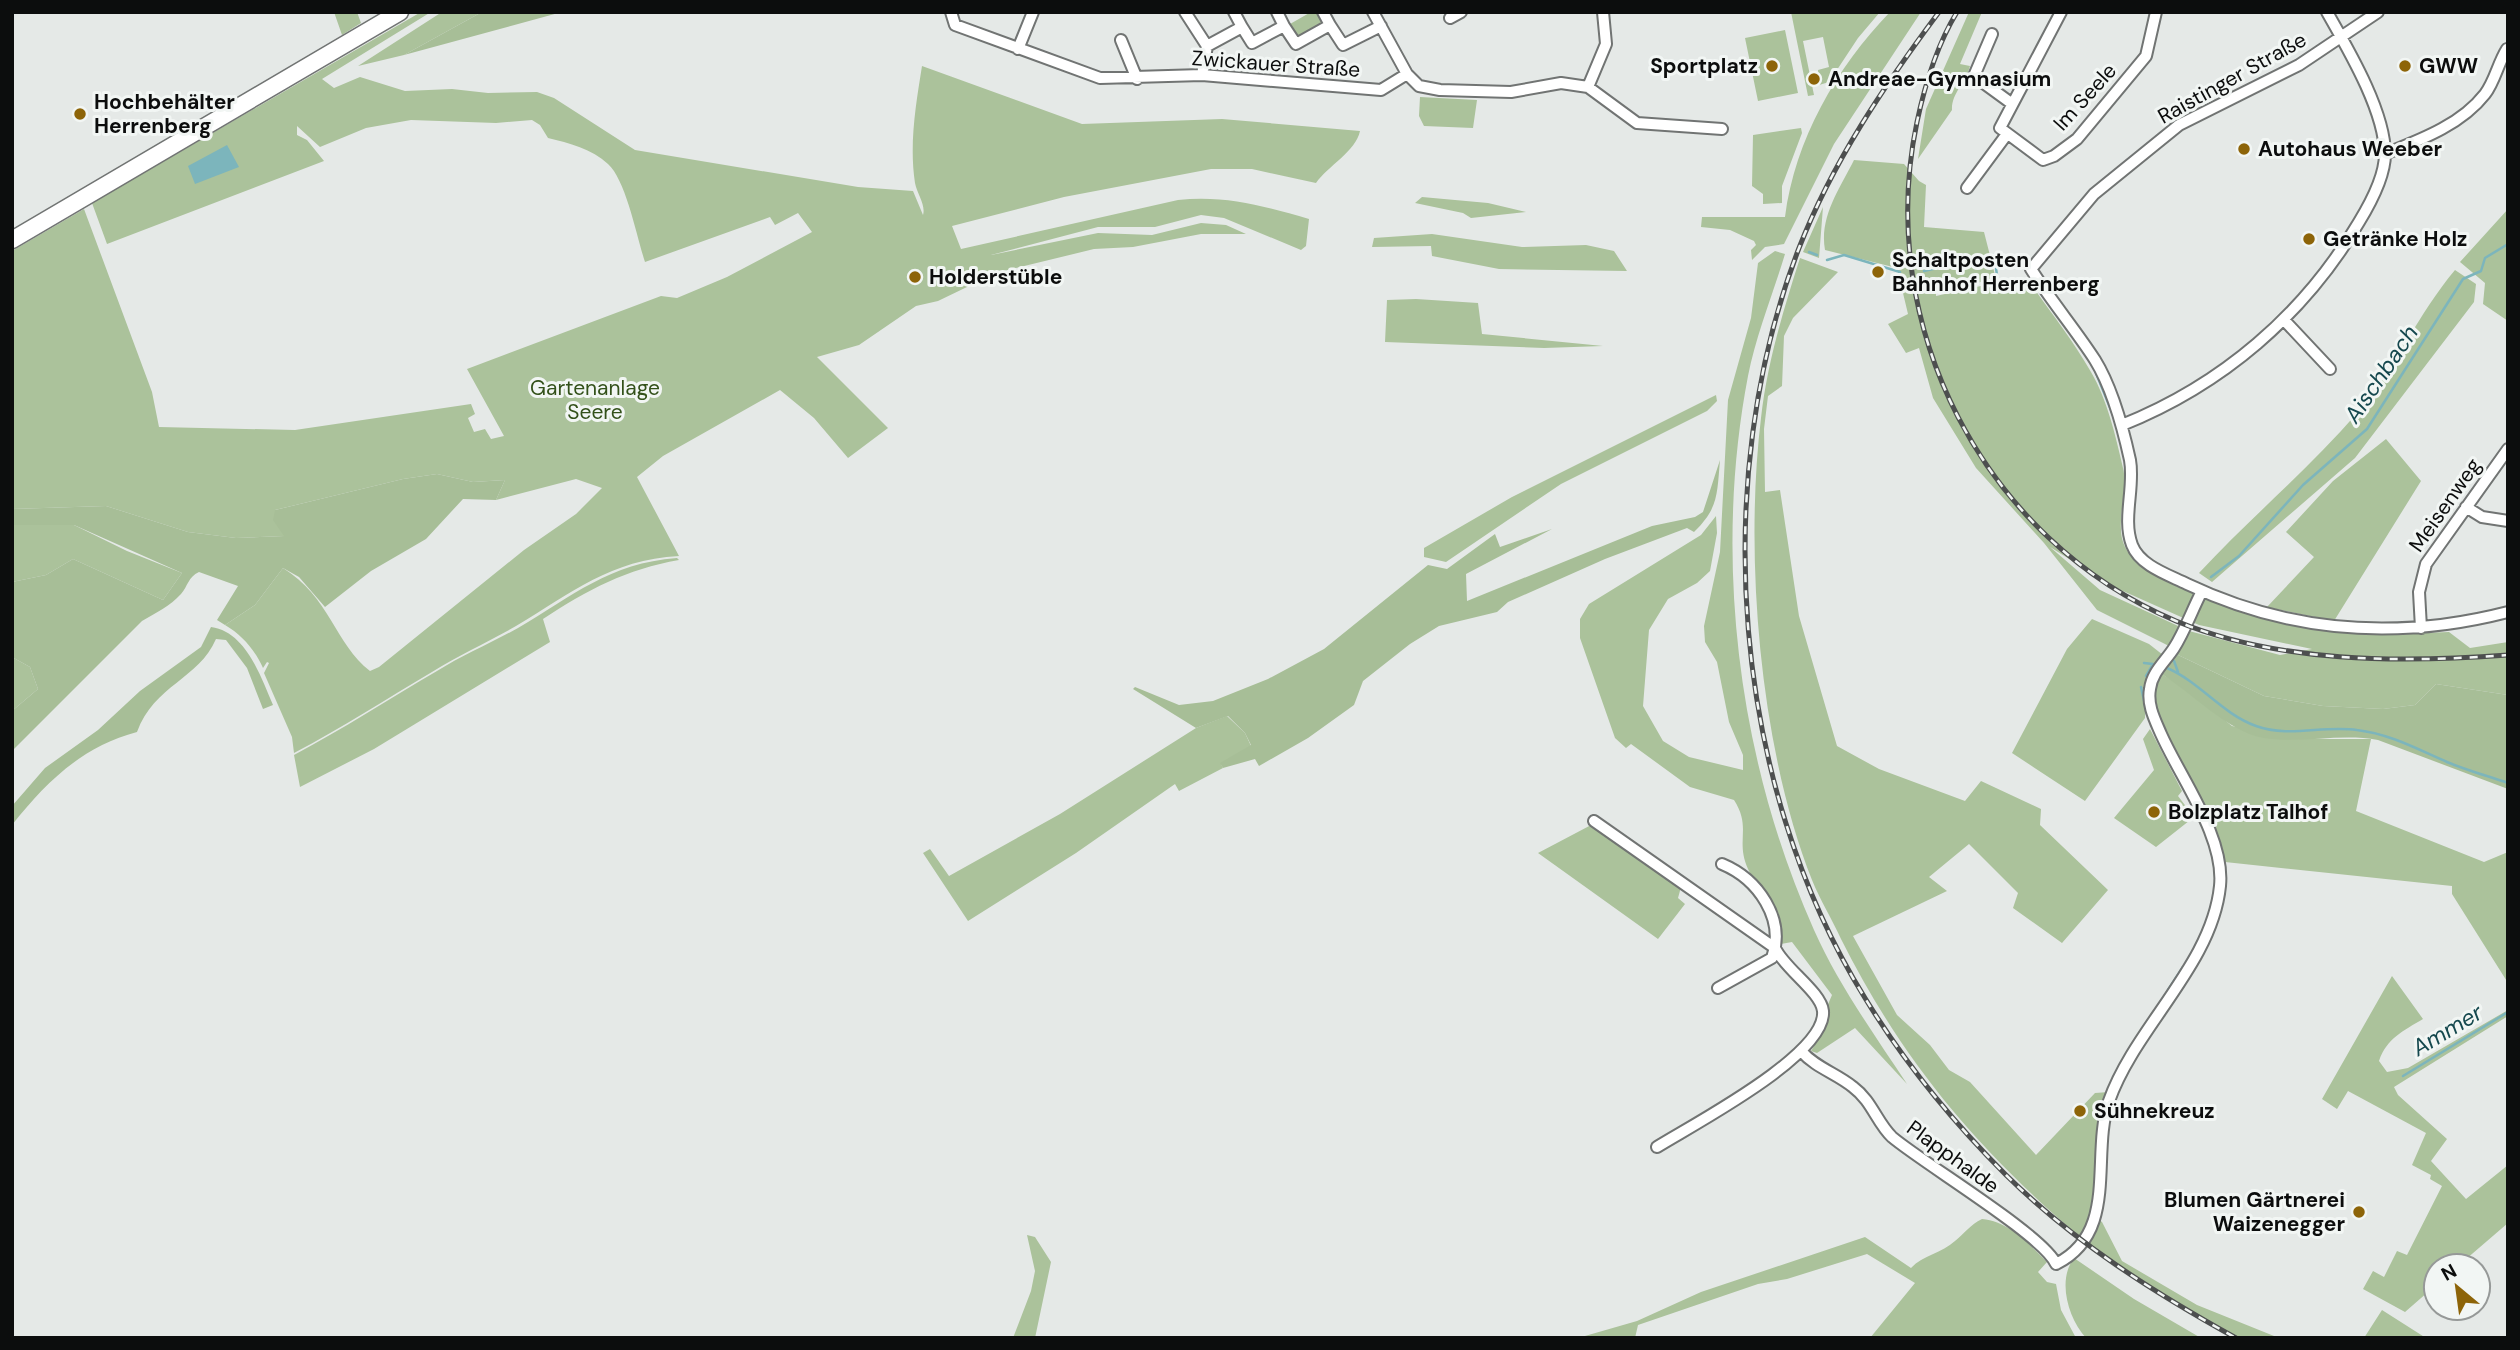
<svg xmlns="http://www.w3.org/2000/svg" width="2520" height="1350" font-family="'DM Sans',sans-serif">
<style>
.green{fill:#abc29b;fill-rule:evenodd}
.forest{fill:#a7be97}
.water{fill:#7cb5bc}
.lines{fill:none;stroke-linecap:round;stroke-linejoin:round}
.stream{stroke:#7cb5bc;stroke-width:2.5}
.minor-casing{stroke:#717473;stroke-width:14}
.primary-casing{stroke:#717473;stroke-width:19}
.minor{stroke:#fff;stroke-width:10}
.primary{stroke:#fff;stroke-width:16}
.rail-casing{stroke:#4d4f4f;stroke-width:5}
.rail{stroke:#f2f6f4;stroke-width:2.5;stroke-dasharray:8;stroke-linecap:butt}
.poi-dot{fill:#8d6408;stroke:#f2f6f4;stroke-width:2.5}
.labels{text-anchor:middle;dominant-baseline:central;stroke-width:6;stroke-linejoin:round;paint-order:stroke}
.street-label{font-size:21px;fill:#0c0d0d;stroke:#f2f6f4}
.poi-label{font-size:21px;font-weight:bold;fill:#0c0d0d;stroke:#f2f6f4;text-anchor:start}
.park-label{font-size:21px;fill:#33511a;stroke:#f2f6f4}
.water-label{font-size:23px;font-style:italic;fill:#15484e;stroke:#f2f6f4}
</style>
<rect width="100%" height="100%" fill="#e5e9e7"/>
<path class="green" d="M334,12H357L361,23L342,35Z
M421,12H431L322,79L334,88L360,77L405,91L452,89L488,93L537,92L554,98L635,150L858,187L913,191L923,215C926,205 917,194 915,183C909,144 916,104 922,66L1082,124L1222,119L1360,131C1356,151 1328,166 1316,183L1252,169H1211L1064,197L952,226L961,249L1178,200C1225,195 1264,206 1309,219L1306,246L1301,250L1224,218L1201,215L1155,227H1098L991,255L1098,233L1152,235L1201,223L1226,225L1246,234H1201L1133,247L1094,249L996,273L938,301L916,306L859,345L817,357L888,428L848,458L814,418L780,390L663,456L637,477L679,556C610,560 573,592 516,626C488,642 459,655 432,672C386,699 342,728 294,753L292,737L264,673L269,663L267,662L263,668C255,650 242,635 225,625L255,605L283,568C330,597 335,644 370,671L379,667L524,550L576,514L602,488L576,479L496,500L505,480L473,482L437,474L403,479L275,510L285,536L236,538L188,532L106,506L12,509V251L84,209L152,392L159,427L295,430L471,404L475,414L468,418L474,432L485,429L491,439L504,436L467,369L661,296L677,298L727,277L812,232L798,213L775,225L770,217L645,262C637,238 626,180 608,164C592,149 569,143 548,138L540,125L532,120L496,123L411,120L366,128L320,147L297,126V135L307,140L324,161L107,244L92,203Z
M442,12H482L404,55L358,66Z
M1311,12H1321L1325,24L1297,38L1290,24Z
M1791,12H1880L1858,38L1829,82L1819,85L1818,70L1829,67L1823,37L1803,41L1814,95L1808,96Z
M1890,12H1921L1834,144L1784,244L1765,247L1752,260L1751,250L1756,245L1754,241L1730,230L1701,227L1702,217H1785C1795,140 1836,68 1890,12Z
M1969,12H1982L1960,64L1970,66C1966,82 1951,94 1952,110L1918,159L1926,109Z
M1785,30L1798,93L1758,101L1745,38Z
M1420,97L1477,100L1473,128L1424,126L1419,116Z
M1801,128L1802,133L1782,186V203L1763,204V194L1752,186L1753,135Z
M1854,160L1904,164L1919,181L1926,185L1924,227L1984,232L1996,279L1936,291V296L2021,277L2028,280C2049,310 2073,340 2091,372C2107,399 2116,437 2123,468C2129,491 2114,525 2125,547C2137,569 2159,576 2180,586C2276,630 2345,636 2449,632L2470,648L2508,642V695L2436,684L2415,705L2383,709L2323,706L2264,696L2176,654L2173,648L2097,610L2044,543L1976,468L1933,398L1919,348L1906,353L1888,324L1908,314L1897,268L1825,250C1819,217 1840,188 1854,160ZM2050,547L2114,587L2199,625L2312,649L2280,655L2189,631L2100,590Z
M1422,197L1488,203L1526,212L1471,218L1463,213L1415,203Z
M1823,207L1819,258L1803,252Z
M2508,209V321L2483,304L2485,283L2460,262Z
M1432,234L1522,247L1586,245L1614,251L1627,271L1499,269L1432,256L1431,246L1372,247L1374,238Z
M1775,251L1785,254C1773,294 1756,335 1748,376C1713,559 1738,760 1814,930C1838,984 1874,1034 1907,1084L1855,1028L1817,1053L1811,1051L1827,1025L1826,1009L1832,995L1792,942L1781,944C1782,912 1760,895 1748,869C1735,840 1752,828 1734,800L1690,787L1631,744L1626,748L1615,738L1580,638V619L1589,604L1701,535L1716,516L1717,533L1710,571L1697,583L1668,599L1649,630L1643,706L1663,741L1689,757L1743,770V755L1729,722L1717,662L1705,642L1704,626L1720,552L1728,400L1751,318L1758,263Z
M1800,258L1838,272L1793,318L1784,336L1782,386L1768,396L1764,429L1765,492L1780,490L1799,616L1837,746L1879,769L1965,801L1981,781L2041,809L2040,825L2108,890L2062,943L2013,908L2018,893L1969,844L1929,877L1947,891L1853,936L1897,1015L1930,1045L1949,1070L1970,1082L2036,1155L2095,1093L2109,1092L2093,1215L2102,1222L2122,1261L2197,1305L2279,1338C2267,1338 2251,1340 2239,1337C2216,1330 2191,1312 2170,1298C2131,1273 2093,1249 2058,1218C1964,1134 1898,1052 1841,939C1832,919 1820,900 1812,880C1760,749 1744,558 1761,418C1767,364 1783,311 1800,258Z
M2455,270L2476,284L2474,302L2355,458L2212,582L2199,573C2250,518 2309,469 2358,412C2395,368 2418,314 2455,270Z
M1416,299L1478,303L1482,334L1603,346L1544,348L1385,342L1387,300Z
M1716,395L1717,401L1707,411L1561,484L1446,562L1424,557V548L1512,497Z
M2386,439L2421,481L2334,621L2267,607L2314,557L2286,532L2333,481Z
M12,525H74L127,551L182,573L163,600L73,559L46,575L12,582Z
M677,558L679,560C627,569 587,590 543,619L550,642L374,749L300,787L294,755C343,729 389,699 437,671C463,655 491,643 518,628C573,596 609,563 677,558Z
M2092,619L2149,644L2163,655L2145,681V718L2085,801L2012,753L2067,649Z
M12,657L30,667L38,689L12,711Z
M2158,672L2184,687L2232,726L2293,739H2371L2356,811L2484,862L2508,852V983L2452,894V886L2225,862L2159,722L2153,698Z
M1227,716L1245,733L1251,746L1221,764L1223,768L1179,791L1175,784L1076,853L968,921L923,853L930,849L949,876L1060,814L1196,728Z
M2150,729L2182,791L2178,796L2194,817L2156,847L2114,818L2154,770L2143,739Z
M1593,824L1681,887L1678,898L1685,904L1658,939L1538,853Z
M2392,976L2423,1019C2403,1031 2387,1038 2379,1061L2387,1072L2408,1068L2508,1010V1016L2394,1087L2398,1095L2447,1139L2431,1161L2466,1199L2508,1165V1223L2458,1266H2436V1285L2405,1312L2363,1289L2373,1271L2384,1277L2397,1251L2407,1255L2442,1186L2430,1179L2431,1175L2412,1165L2426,1133L2348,1091L2337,1109L2322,1099Z
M1982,1219C2010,1222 2028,1243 2047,1262L2038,1272L2047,1282L2056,1284L2061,1310L2076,1338H1870L1915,1283L1867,1254L1787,1279L1758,1284L1638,1325L1635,1338H1578L1637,1321L1701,1292L1865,1237L1911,1268C1923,1255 1942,1253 1955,1241C1965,1233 1970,1225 1982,1219Z
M1027,1235L1035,1237L1051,1262L1035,1338H1013L1031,1291L1035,1271Z
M2074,1258L2134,1299L2201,1338H2086C2068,1318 2057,1280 2074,1258Z
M2382,1310L2426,1338H2364Z"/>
<path class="forest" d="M482,12H562L404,55Z
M1720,460C1717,493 1719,508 1694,532L1687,528L1605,559L1508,602L1497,612L1439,626L1410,644L1363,681L1354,705L1308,738L1259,766L1255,759L1223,768L1220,763L1251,745L1245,733L1228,716L1196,728L1133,689L1135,687L1179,705L1213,701L1268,679L1324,649L1428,565L1447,569L1495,534L1500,547L1552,529L1466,574L1467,601L1652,526L1695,517L1703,512Z
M437,474L473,482L505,480L496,500L463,499L426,539L371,571L325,607L299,577L283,568L255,605L225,625L217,620L238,586L199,572C188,577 188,586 181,594C170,606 156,613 142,621L12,751V711L38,689L30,667L12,657V582L46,575L73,559L163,600L182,573L74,525H12V509L106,506L188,532L236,538L284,536L273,520L275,510L403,479Z
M211,627C246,632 260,675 273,705L263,709L247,668L226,640L216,639C199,679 154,685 137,732C83,746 46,782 12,825V806L45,768L98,730L140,691L201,647Z
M2176,654L2264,696L2323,706L2383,709L2415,705L2436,684L2508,695V789L2378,740C2340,733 2302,744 2264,738C2227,732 2191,691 2158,672Z"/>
<path class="water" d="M227,145L239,167L195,184L188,166Z"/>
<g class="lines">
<path class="stream" d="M1809,252L1817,255
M1827,260L1844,255L1900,272
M1924,271L1994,255L1997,275
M2002,292L2034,284L2058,317
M2094,368L2115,420
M2211,577L2239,556L2303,485L2367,429L2463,279L2481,271L2485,258L2508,244
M2174,661L2178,672
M2144,663L2153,664L2146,676
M2167,668C2200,682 2222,714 2256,726C2289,738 2323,725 2357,730C2390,734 2417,749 2447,762C2466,770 2488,776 2508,783
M2141,687L2147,714
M2168,990L2183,967
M2403,1076L2508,1012"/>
<g class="minor-casing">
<path id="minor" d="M951,12L955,25L1100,78L1202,75L1381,90L1407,74
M1185,12L1207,46L1202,75
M1234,12L1242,27
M1277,12L1284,26
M1323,12L1330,25
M1373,12L1407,74L1419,86L1440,90L1511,92L1561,83L1588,87L1637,123L1722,129
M2061,12L2000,128L2043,160L2054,156L2077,139L2146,56L2156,12
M2378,12L2299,65L2179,125L2094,194L2031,269C2051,301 2075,329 2095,360C2113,389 2123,428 2130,460C2135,487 2122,519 2132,545C2140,566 2169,575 2187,584C2290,633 2399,640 2508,612
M1450,18L1461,12
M1992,34L1974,76L2011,103
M1121,40L1137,79
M1207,46L1242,27L1252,43L1284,26L1296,44L1330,25L1343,45L1381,26
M1018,49L1033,12
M1588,87L1606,44L1603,12
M2385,154C2420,140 2461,125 2485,94C2495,81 2498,63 2507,49
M1967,188L2007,134
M2284,320L2330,369
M2122,425C2222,385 2304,315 2359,222C2370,204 2385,176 2385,154C2385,111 2348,49 2327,12
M2466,507L2482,517L2508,521
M2421,628L2419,592L2426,564L2508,449
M1594,821L1775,948C1784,968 1821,992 1823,1011C1827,1055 1692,1125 1657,1147
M1718,988L1772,958C1786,919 1758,879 1722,864
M1801,1051C1816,1068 1836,1073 1853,1087C1872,1101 1877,1123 1892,1137C1924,1164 2043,1235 2056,1264C2120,1232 2090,1156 2109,1101C2135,1027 2212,965 2220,886C2225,837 2181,779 2161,734C2155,720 2147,705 2150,689C2152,672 2165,662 2174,648C2185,631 2192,610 2202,591"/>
</g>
<g class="primary-casing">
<path id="primary" d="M12,240L400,12"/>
</g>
<use href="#minor" class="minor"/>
<use href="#primary" class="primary"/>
<g class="rail-casing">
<path id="rail" d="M1939,12C1884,86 1833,161 1799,248C1709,481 1732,784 1865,998C1904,1062 1953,1122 2006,1175C2074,1242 2153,1292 2236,1338
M1957,12C1937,45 1925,84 1917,122C1874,326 1984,540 2176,621C2278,663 2400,663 2508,655"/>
</g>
<use href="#rail" class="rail"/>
</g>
<g class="poi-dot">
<circle cx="1772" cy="66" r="7"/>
<circle cx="2405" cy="66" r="7"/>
<circle cx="1814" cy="79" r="7"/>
<circle cx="80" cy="114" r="7"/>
<circle cx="2244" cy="149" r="7"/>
<circle cx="2309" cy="239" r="7"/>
<circle cx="1878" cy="272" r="7"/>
<circle cx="915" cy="277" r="7"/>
<circle cx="2154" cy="812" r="7"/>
<circle cx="2080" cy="1111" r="7"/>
<circle cx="2359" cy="1212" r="7"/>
</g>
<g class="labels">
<g class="street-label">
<text transform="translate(1276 64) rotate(4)">Zwickauer Straße</text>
<text transform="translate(2232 78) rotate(-29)">Raistinger Straße</text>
<text transform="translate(2085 97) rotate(-48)">Im Seele</text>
<text transform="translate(2445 505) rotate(-55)">Meisenweg</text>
<text transform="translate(1953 1157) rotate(36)">Plapphalde</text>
</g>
<g class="poi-label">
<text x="1758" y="66" text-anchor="end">Sportplatz</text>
<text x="2419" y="66">GWW</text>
<text x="1828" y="79">Andreae-Gymnasium</text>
<text x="94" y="102">Hochbehälter<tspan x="94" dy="24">Herrenberg</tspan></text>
<text x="2258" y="149">Autohaus Weeber</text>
<text x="2323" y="239">Getränke Holz</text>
<text x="1892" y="260">Schaltposten<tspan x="1892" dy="24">Bahnhof Herrenberg</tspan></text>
<text x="929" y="277">Holderstüble</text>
<text x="2168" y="812">Bolzplatz Talhof</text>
<text x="2094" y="1111">Sühnekreuz</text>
<text x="2345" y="1200" text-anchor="end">Blumen Gärtnerei<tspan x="2345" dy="24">Waizenegger</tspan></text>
</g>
<g class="park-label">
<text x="595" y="388">Gartenanlage<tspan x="595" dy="24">Seere</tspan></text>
</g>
<g class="water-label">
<text transform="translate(2381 374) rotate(-56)">Aischbach</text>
<text transform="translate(2447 1030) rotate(-31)">Ammer</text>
</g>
</g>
<rect width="2520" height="1350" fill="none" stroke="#0c0d0d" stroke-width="28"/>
<g transform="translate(2457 1287) rotate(331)"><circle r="33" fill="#f2f6f4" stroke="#969998" stroke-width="2"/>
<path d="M0-5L12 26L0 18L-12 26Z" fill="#8d6408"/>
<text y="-10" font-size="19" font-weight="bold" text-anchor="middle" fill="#0c0d0d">N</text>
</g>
</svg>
